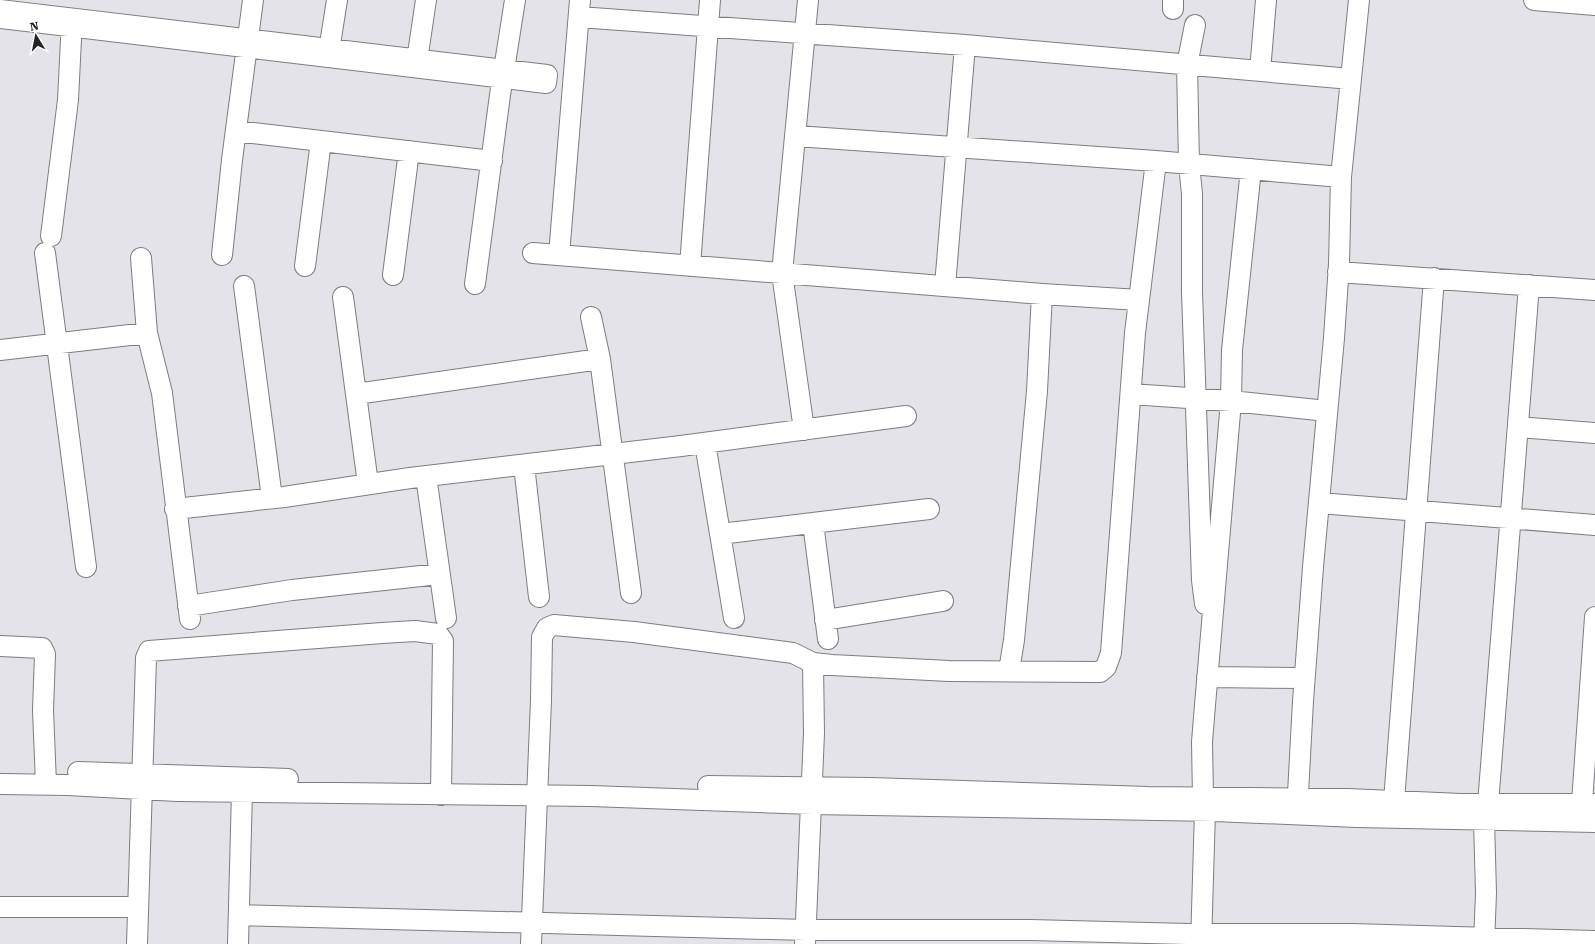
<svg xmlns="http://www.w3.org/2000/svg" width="1595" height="944" font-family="'Roboto Serif',serif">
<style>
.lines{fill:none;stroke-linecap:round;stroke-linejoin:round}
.minor-casing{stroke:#7d7d82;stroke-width:22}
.minor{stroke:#fff;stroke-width:20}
</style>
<rect width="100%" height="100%" fill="#e3e3e9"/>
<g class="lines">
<g class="minor-casing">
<path id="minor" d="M1534,0L1595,5
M1173,9V0
M579,17L965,45L1351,79
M0,18L546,83L547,75L0,10
M1195,25L1187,65L1189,164L1192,194V292L1202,580L1205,604
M328,57L337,0
M416,67L426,0
M1260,71L1266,0
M236,131L492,161
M796,136L1156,161L1341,177
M51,236L68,100L72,19
M45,253L86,567
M533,253L1042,294L1139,300
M222,255L232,160L253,0
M559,255L580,0
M141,258L147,333L162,393L190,619
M305,266L321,141
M690,266L710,0
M1338,272L1595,290
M393,275L409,151
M475,284L500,95L515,0
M244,286L272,498
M945,286L965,45
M343,297L368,484
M591,317L600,359L631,593
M0,350L147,333
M356,394L600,359
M1131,394L1231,401L1327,411
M1518,427L1595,433
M804,430L782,273L808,0
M705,443L734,618
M524,465L539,597
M426,476L446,618
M1319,503L1595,525
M175,509L284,497L410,478L681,446L906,416
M813,523L828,639
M720,534L929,509
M188,606L292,590L439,574
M825,620L943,601
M0,646L42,648L45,654L43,710L46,784
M1009,671L1014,640L1037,391L1042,294
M1207,677L1304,678
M78,772L288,779
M0,784L68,785L177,791L591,796L812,804L1214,811L1357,817L1595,822
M708,786L871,788L1148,797L1348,799L1461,804H1595
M1203,797L1202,742L1205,705L1231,401L1232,350L1251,169
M1394,801L1434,278
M1488,804L1529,285
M1297,812L1303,701L1313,567L1334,338L1339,264L1341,177L1359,0
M1581,817L1595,617
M1484,820L1486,893L1484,944
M0,907H138
M239,915L806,930H1030L1188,934H1352L1595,941
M137,944L146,658L149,651L382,633L415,631L438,634L443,641L441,795
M238,944L242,791
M531,944L541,700L542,637L547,628L554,625L634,632L793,653L813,663L832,665L949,671L1100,672L1106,667L1111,653L1135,333L1156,161
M805,944L814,733L813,663
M1201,944L1205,811"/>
</g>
<use href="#minor" class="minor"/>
</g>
<g transform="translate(36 36) rotate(350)" stroke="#ffffff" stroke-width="3" paint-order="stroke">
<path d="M0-3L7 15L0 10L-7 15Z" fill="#232325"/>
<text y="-6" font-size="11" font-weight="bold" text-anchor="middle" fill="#232325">N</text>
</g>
</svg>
